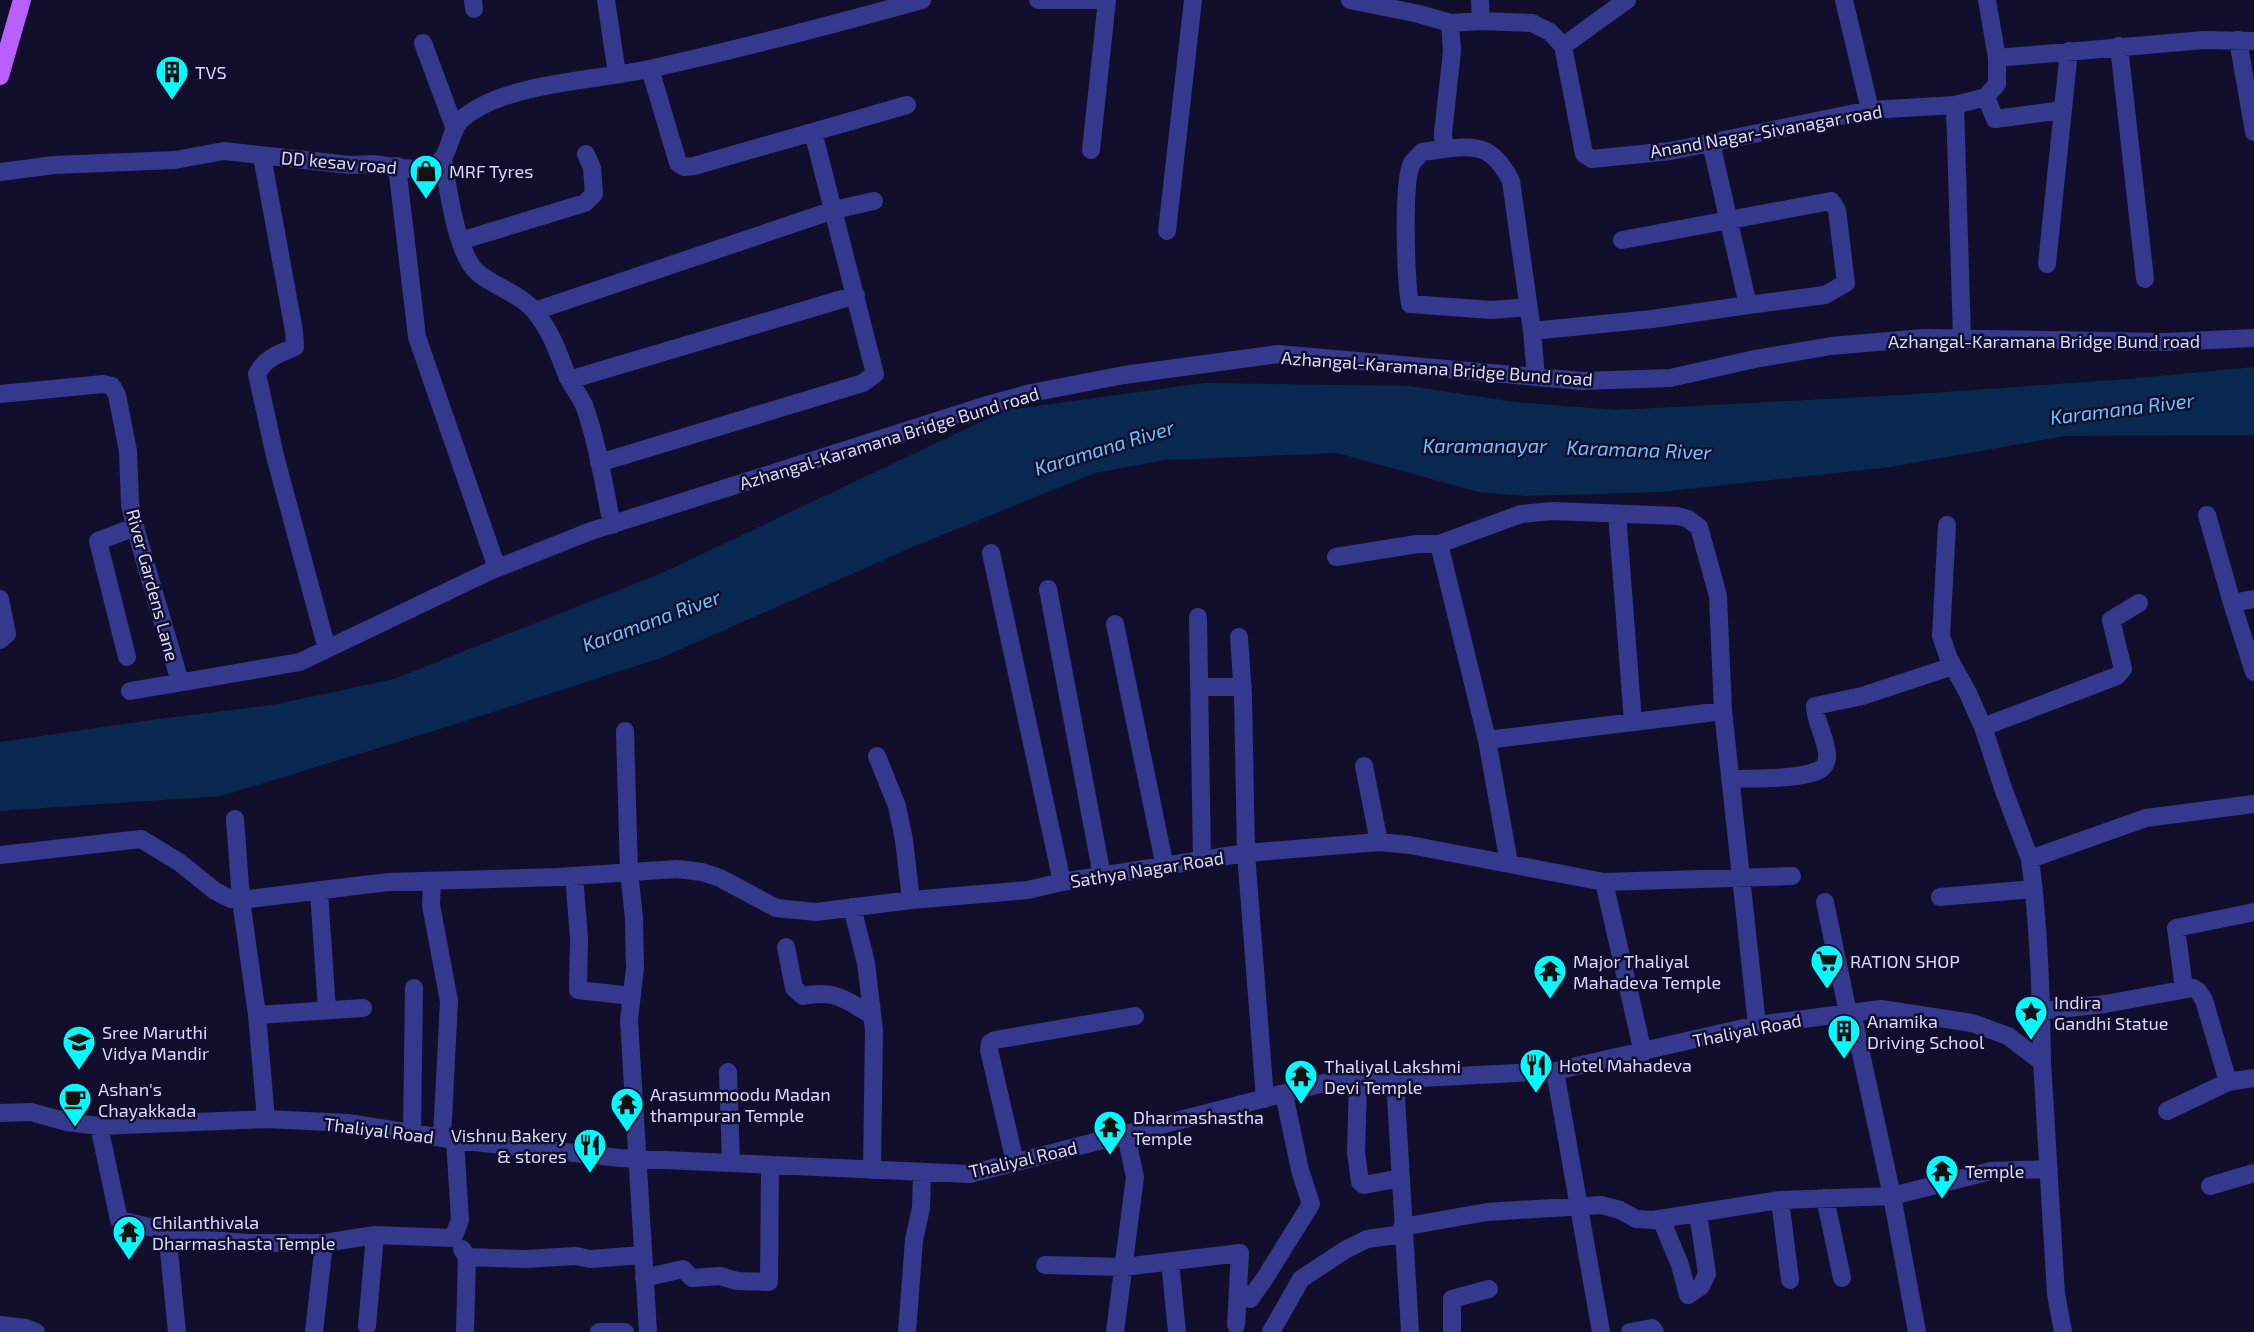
<svg xmlns="http://www.w3.org/2000/svg" width="2254" height="1332" font-family="'Exo 2',sans-serif">
<style>
.water{fill:#082850}
.lines{fill:none;stroke-linecap:round;stroke-linejoin:round}
.minor{stroke:#35398e;stroke-width:18}
.major{stroke:#b75fff;stroke-width:18}
.labels{text-anchor:middle;dominant-baseline:central;stroke-width:5;stroke-linejoin:round;paint-order:stroke}
.poi-label{font-size:18px;fill:#dad8ff;stroke:#110e2b;text-anchor:start}
.street-label{font-size:18px;fill:#dad8ff;stroke:#110e2b}
.water-label{font-size:20px;font-style:italic;fill:#66c4ff;stroke:#110e2b}
</style>
<rect width="100%" height="100%" fill="#110e2b"/>
<path class="water" d="M2254,367V435L2065,436L1890,467L1660,492L1525,496L1479,492L1337,453L1165,460L1095,473L915,546L661,658L424,734L221,796L0,811V742L151,720L272,705L394,679L662,573L1006,410L1204,383L1409,386L1515,402L1617,410L1901,395L2128,379Z"/>
<g class="lines">
<path class="minor" d="M473,0L474,9
M606,0L617,74
M1038,0H1098
M1350,0L1419,14L1450,23L1481,21L1532,23L1550,32L1563,46L1584,154L1592,159L1671,151L1870,110L1955,105L1986,97L1997,84V58L2204,40L2254,41
M1480,0L1481,21
M1844,0L1870,110
M1987,0L1997,58
M1450,23L1452,51L1443,133L1444,149C1479,144 1494,148 1511,181L1532,331L1536,377
M2238,40L2254,132
M423,43L455,129
M1563,46L1627,0
M2119,46L2145,279
M650,69L678,163L684,167L694,166L907,105
M1986,97L1995,119L2063,110
M1955,105L1962,339
M1444,149L1422,152C1419,156 1415,159 1412,163C1402,182 1406,280 1410,304L1492,310L1528,307
M1091,150L1107,0
M262,156L294,331L295,347C278,354 265,358 257,374L275,456L327,649
M443,160C448,187 456,253 477,272C494,287 522,294 536,313C552,333 559,355 568,378C573,387 580,396 584,405C598,444 604,486 612,525
M397,166L417,337L497,568
M0,172L54,165L175,160L224,151L350,165C357,165 365,164 372,164C388,165 417,173 431,167C452,159 447,133 462,119C477,106 500,97 519,92C562,80 606,78 649,69C740,49 831,25 922,0
M1167,231L1193,0
M1622,240L1831,201L1837,210L1846,283L1825,295L1748,305L1711,143
M460,241L585,203L594,194L592,168L586,154
M2047,264L2069,51
M535,311L834,210L874,201
M1532,331L1652,319L1748,305
M569,380L856,295
M0,394L103,384L112,386L117,395L128,451L130,504L135,527L180,682
M599,463L863,383L875,374L813,132
M1617,514L1633,722
M2207,515L2232,603
M1947,525L1941,636L1949,659L1967,691L1983,727L2004,791L2030,859
M1439,544L1487,740L1509,863
M991,553L1062,882
M1336,557L1417,544H1439L1521,514L1552,511L1678,516L1688,519L1699,527L1718,596L1723,711
M1048,589L1102,876
M0,599L7,634L0,640
M2254,599L2232,603L2254,672
M1198,617L1202,860
M1115,624L1165,867
M1239,637L1243,696L1246,853L1379,842L1410,845L1604,882L1792,876
M127,657L98,541L135,527
M1199,687H1243
M130,691L300,662L490,571L591,531L987,405L1031,393L1124,375L1278,354L1582,381L1670,378L1755,359L1831,346L1924,338L2166,342L2254,338
M1983,727L2117,676L2123,669L2111,620L2139,603
M625,731L629,872L634,918L635,968L629,1020L648,1332
M1487,740L1723,711L1757,1025
M877,756L897,806L904,840L911,900
M1364,766L1379,842
M1732,779C1756,778 1794,780 1817,771C1823,769 1827,763 1827,757C1828,741 1815,723 1815,706L1862,696L1953,666
M235,819L241,900L388,882L558,877L677,869L702,872L720,878L776,908L816,912L911,900L1028,890L1062,882L1246,853L1265,1099
M0,855L141,839L179,862L215,891L231,899L241,900L257,1015L266,1119
M574,876L579,938L578,990L632,996
M432,881L431,905L449,1001L442,1138
M1604,882L1643,1053
M319,892L327,1010
M1940,897L2034,889
M1825,902L1848,1013
M852,907L866,963L874,1030L872,1170
M786,947L794,988L803,996C835,989 845,1000 872,1015
M2184,988L2176,928L2254,912
M2041,1011L2105,1004L2193,988L2198,991L2204,1000L2228,1082L2254,1078
M1852,1012L1892,1196L1917,1332
M257,1015L363,1008
M2042,1062C2041,995 2039,926 2030,859L2146,818L2254,804
M1555,1071L1601,1332
M728,1072L731,1163
M1395,1080L1410,1332
M1358,1082L1356,1152L1360,1182L1364,1185L1401,1178
M2167,1111L2228,1082
M0,1113L31,1112L67,1122L99,1126L266,1119L348,1123L455,1140L620,1158L970,1174L1324,1083L1555,1071L1757,1025L1881,1009L1972,1023L2008,1036L2042,1062L2056,1294L2063,1332
M99,1126L119,1220L167,1231L177,1332
M412,1132L414,988
M1015,1162L989,1050L990,1043L995,1040L1135,1016
M2210,1186L2254,1173
M1825,1198L1842,1278
M1780,1200L1790,1280
M1661,1219L1680,1265L1688,1295L1701,1286L1707,1274L1698,1213
M1402,1227L1487,1212L1601,1205L1620,1210L1636,1219L1653,1220L1780,1200L1892,1196L1991,1171L2049,1169
M167,1231L196,1239L248,1243H324L375,1235L453,1238L460,1220L455,1140
M462,1249L467,1257L465,1332
M467,1257L525,1259L576,1256L590,1259L642,1255
M1170,1261L1177,1332
M1045,1265L1124,1267L1240,1253L1236,1325
M644,1278L683,1269L692,1278L720,1276L737,1281L769,1282L770,1165
M1238,1289L1250,1299L1265,1278L1311,1204L1300,1170L1284,1094
M0,1325L26,1328L36,1332
M367,1326L375,1235
M314,1332L324,1243
M599,1332H625
M907,1332L914,1240L921,1208L922,1172
M1115,1332L1135,1177L1126,1135
M1271,1332L1301,1279L1345,1250L1367,1239L1403,1234
M1452,1332V1299L1489,1289
M1630,1332L1652,1328L1655,1332"/>
<path class="major" d="M0,76L22,0"/>
</g>
<defs>
<g id="building-pin" transform="scale(1.725)"><path d="M0 17L-7.5 6A9.5 9.5 0 1 1 7.5 6Z" fill="#04f9ff" stroke="#110e2b"/><path d="M-4-6H4V6H1V3H-1V6H-4ZM-2.5-4.3h1.7v1.8h-1.7ZM.8-4.3h1.7v1.8H.8ZM-2.5-1h1.7V.8h-1.7ZM.8-1h1.7V.8H.8Z" fill="#111"/></g>
<g id="shop-pin" transform="scale(1.725)"><path d="M0 17L-7.5 6A9.5 9.5 0 1 1 7.5 6Z" fill="#04f9ff" stroke="#110e2b"/><path d="M-5-2.5h2.3a2.7 3.5 0 0 1 5.4 0H5L5.5 6h-11ZM-1.5-2.5h3a1.5 2.3 0 0 0-3 0Z" fill="#111"/></g>
<g id="supermarket-pin" transform="scale(1.725)"><path d="M0 17L-7.5 6A9.5 9.5 0 1 1 7.5 6Z" fill="#04f9ff" stroke="#110e2b"/><path d="M-6-5.5h2.5l.6 2H6L4.5 2H-2.5L-4.4-4H-6ZM-1.5 3.2a1.3 1.3 0 1 0 .1 0ZM3 3.2a1.3 1.3 0 1 0 .1 0Z" fill="#111"/></g>
<g id="temple-pin" transform="scale(1.725)"><path d="M0 17L-7.5 6A9.5 9.5 0 1 1 7.5 6Z" fill="#04f9ff" stroke="#110e2b"/><path d="M0-6L5-2H3V0L6.5 2.5H4V6H1.5V3h-3V6H-4V2.5H-6.5L-3 0V-2H-5Z" fill="#111"/></g>
<g id="sight-pin" transform="scale(1.725)"><path d="M0 17L-7.5 6A9.5 9.5 0 1 1 7.5 6Z" fill="#04f9ff" stroke="#110e2b"/><path d="M0-6L1.8-2.2L6-1.7L2.9 1.2L3.7 5.4L0 3.3L-3.7 5.4L-2.9 1.2L-6-1.7L-1.8-2.2Z" fill="#111"/></g>
<g id="school-pin" transform="scale(1.725)"><path d="M0 17L-7.5 6A9.5 9.5 0 1 1 7.5 6Z" fill="#04f9ff" stroke="#110e2b"/><path d="M0-5L7-2L0 1L-7-2ZM-4 1L0 2.5L4 1V4Q0 6-4 4Z" fill="#111"/></g>
<g id="restaurant-pin" transform="scale(1.725)"><path d="M0 17L-7.5 6A9.5 9.5 0 1 1 7.5 6Z" fill="#04f9ff" stroke="#110e2b"/><path d="M-5-6h1v4h1v-4h1v4h1v-4h1v5L-1.5 .5V6h-2V.5L-5-1ZM5-6V6H3V1.5H1.5Q1.5-4 5-6Z" fill="#111"/></g>
<g id="cafe-pin" transform="scale(1.725)"><path d="M0 17L-7.5 6A9.5 9.5 0 1 1 7.5 6Z" fill="#04f9ff" stroke="#110e2b"/><path d="M-5.5-4.5H6V0H3Q3 3.5 0 3.5H-2.5Q-5.5 3.5-5.5 0ZM3-3.2v2h1.7v-2ZM-6 4.5H4V6H-6Z" fill="#111"/></g>
</defs>
<g fill-rule="evenodd">
<use href="#building-pin" x="172" y="72"/>
<use href="#shop-pin" x="426" y="171"/>
<use href="#supermarket-pin" x="1827" y="961"/>
<use href="#temple-pin" x="1550" y="971"/>
<use href="#sight-pin" x="2031" y="1012"/>
<use href="#building-pin" x="1844" y="1031"/>
<use href="#school-pin" x="79" y="1042"/>
<use href="#restaurant-pin" x="1536" y="1065"/>
<use href="#temple-pin" x="1301" y="1076"/>
<use href="#cafe-pin" x="75" y="1099"/>
<use href="#temple-pin" x="627" y="1104"/>
<use href="#temple-pin" x="1110" y="1127"/>
<use href="#restaurant-pin" x="590" y="1145"/>
<use href="#temple-pin" x="1942" y="1171"/>
<use href="#temple-pin" x="129" y="1232"/>
</g>
<g class="labels">
<g class="poi-label">
<text x="195" y="72">TVS</text>
<text x="449" y="171">MRF Tyres</text>
<text x="1573" y="961">Major Thaliyal<tspan x="1573" dy="21">Mahadeva Temple</tspan></text>
<text x="1850" y="961">RATION SHOP</text>
<text x="2054" y="1002">Indira<tspan x="2054" dy="21">Gandhi Statue</tspan></text>
<text x="1867" y="1021">Anamika<tspan x="1867" dy="21">Driving School</tspan></text>
<text x="102" y="1032">Sree Maruthi<tspan x="102" dy="21">Vidya Mandir</tspan></text>
<text x="1559" y="1065">Hotel Mahadeva</text>
<text x="1324" y="1066">Thaliyal Lakshmi<tspan x="1324" dy="21">Devi Temple</tspan></text>
<text x="98" y="1089">Ashan's<tspan x="98" dy="21">Chayakkada</tspan></text>
<text x="650" y="1094">Arasummoodu Madan<tspan x="650" dy="21">thampuran Temple</tspan></text>
<text x="1133" y="1117">Dharmashastha<tspan x="1133" dy="21">Temple</tspan></text>
<text x="567" y="1135" text-anchor="end">Vishnu Bakery<tspan x="567" dy="21">&amp; stores</tspan></text>
<text x="1965" y="1171">Temple</text>
<text x="152" y="1222">Chilanthivala<tspan x="152" dy="21">Dharmashasta Temple</tspan></text>
</g>
<g class="street-label">
<text transform="translate(1766 131) rotate(-10)">Anand Nagar-Sivanagar road</text>
<text transform="translate(339 162) rotate(5)">DD kesav road</text>
<text x="2044" y="341">Azhangal-Karamana Bridge Bund road</text>
<text transform="translate(1437 368) rotate(4)">Azhangal-Karamana Bridge Bund road</text>
<text transform="translate(889 438) rotate(-17)">Azhangal-Karamana Bridge Bund road</text>
<text transform="translate(153 585) rotate(75)">River Gardens Lane</text>
<text transform="translate(1147 869) rotate(-9)">Sathya Nagar Road</text>
<text transform="translate(1747 1030) rotate(-11)">Thaliyal Road</text>
<text transform="translate(379 1130) rotate(7)">Thaliyal Road</text>
<text transform="translate(1023 1159) rotate(-13)">Thaliyal Road</text>
</g>
<g class="water-label">
<text transform="translate(2122 408) rotate(-7)">Karamana River</text>
<text x="1485" y="445">Karamanayar</text>
<text transform="translate(1104 447) rotate(-17)">Karamana River</text>
<text transform="translate(1639 449) rotate(2)">Karamana River</text>
<text transform="translate(651 620) rotate(-20)">Karamana River</text>
</g>
</g>
</svg>
